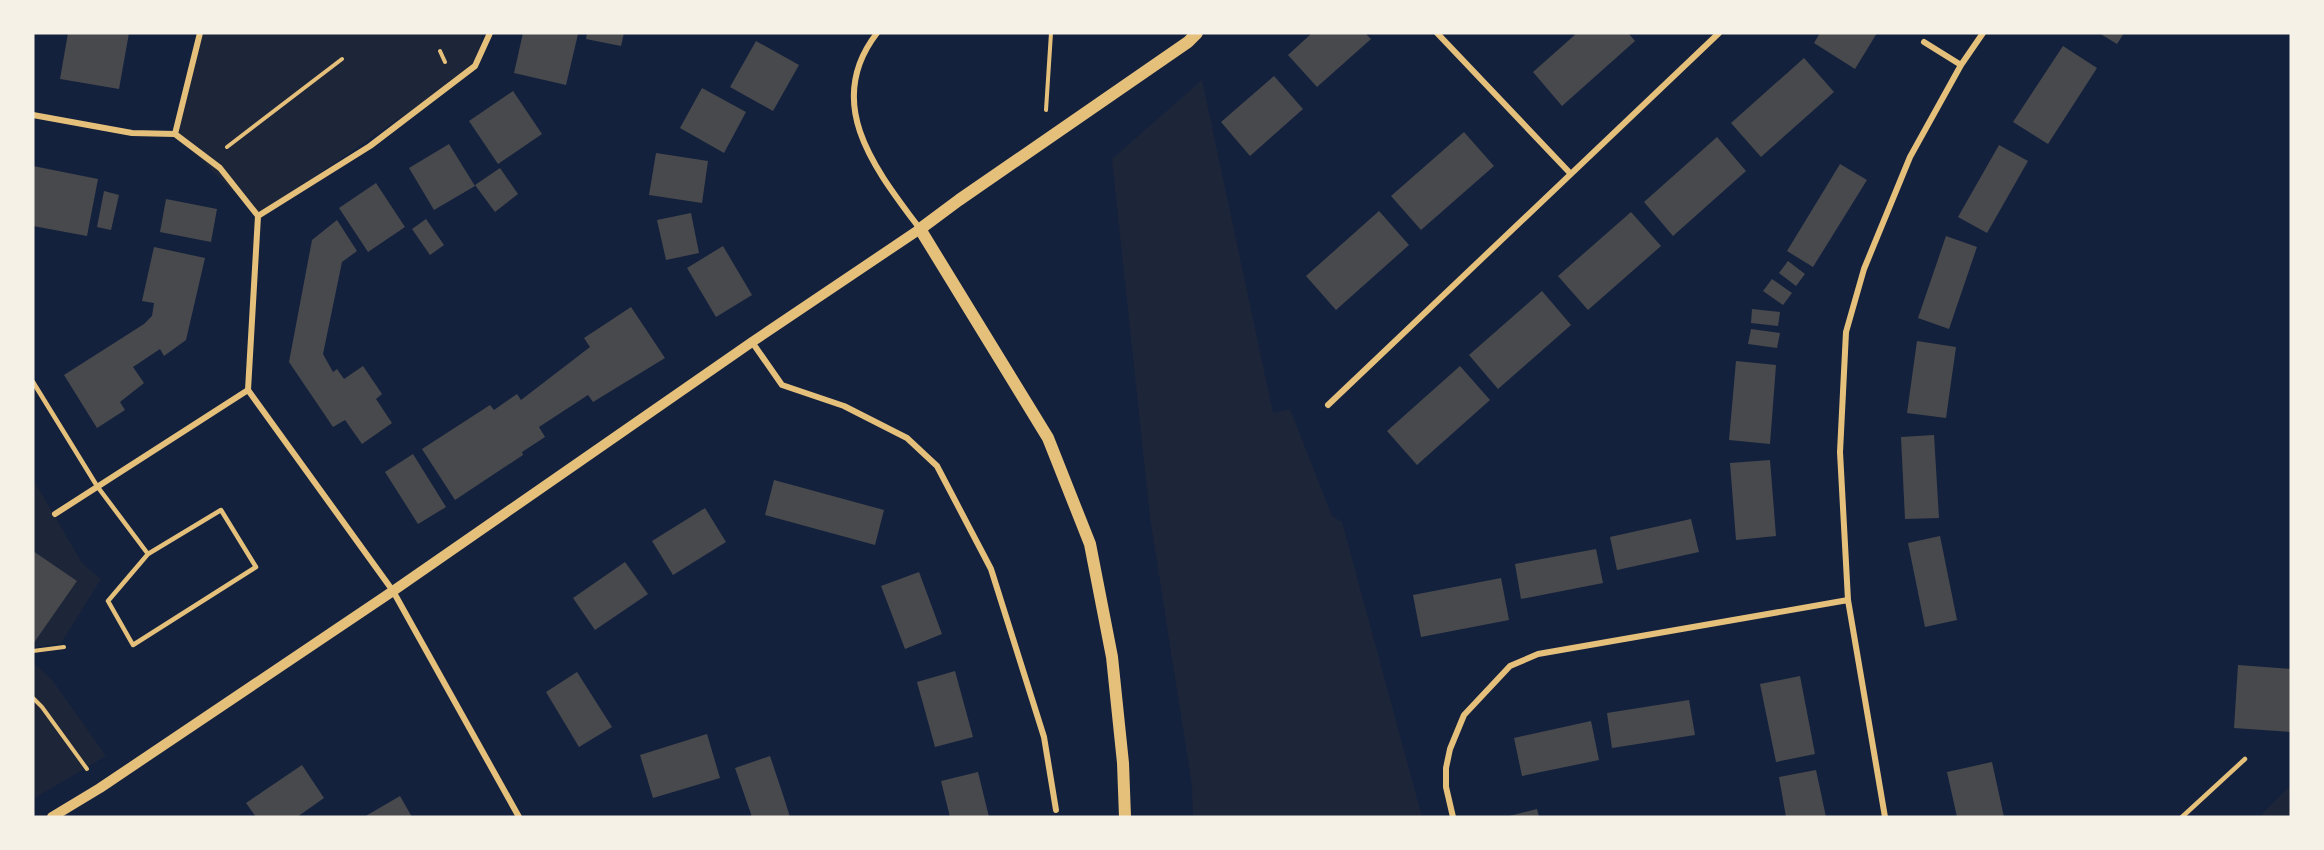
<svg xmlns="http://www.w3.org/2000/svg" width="2324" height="850" font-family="'Work Sans',sans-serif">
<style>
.green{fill:#1d2539}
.building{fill:#48494c}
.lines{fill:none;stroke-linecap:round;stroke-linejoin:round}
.path{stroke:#e5c07b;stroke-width:4}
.service{stroke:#e5c07b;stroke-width:4.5}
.minor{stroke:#e5c07b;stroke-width:6}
.tertiary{stroke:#e5c07b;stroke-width:10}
.secondary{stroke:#e5c07b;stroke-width:12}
</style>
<rect width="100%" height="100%" fill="#14213d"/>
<path class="green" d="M200,33H483L475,66L258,216L175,134Z
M1202,80L1273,413L1290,409L1332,516L1342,522L1422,817H1193L1192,786L1150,517L1112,159Z
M33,479L82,563L101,579L61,643L33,648Z
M33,662L53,681L106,756L33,799Z
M2291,785V817H2259Z"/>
<path class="building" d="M68,33H129L119,89L60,79Z
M523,33L578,34L566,85L514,73Z
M587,33H624L621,46L586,39Z
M1312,33H1365L1371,39L1317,87L1288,55Z
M1577,33H1628L1635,41L1562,106L1533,72Z
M1820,33H1877L1855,69L1814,43Z
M2099,33H2124L2117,44Z
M756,41L799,65L773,111L730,87Z
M2063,46L2097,68L2048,144L2013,122Z
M1804,58L1834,92L1761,157L1731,123Z
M1274,76L1303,109L1250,156L1221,122Z
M702,88L746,112L724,153L680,128Z
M513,91L542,134L498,164L469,121Z
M1464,132L1494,166L1421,230L1391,196Z
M1717,137L1746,171L1673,236L1644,202Z
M449,144L475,186L434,210L409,168Z
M1999,145L2028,161L1987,233L1958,217Z
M656,153L708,161L702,203L649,195Z
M1840,164L1867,180L1813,267L1787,251Z
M33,166L98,179L87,236L33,226Z
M500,168L518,194L495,212L475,185Z
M376,183L405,227L368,252L339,208Z
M104,191L119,195L111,230L97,227Z
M166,199L217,209L211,242L160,232Z
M1379,211L1409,245L1336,310L1306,276Z
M1631,212L1661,246L1588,310L1558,276Z
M691,213L699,253L666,260L657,220Z
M426,219L444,245L430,255L412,229Z
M337,220L357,251L342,262L323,354L333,372L337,369L344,379L363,366L382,394L376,399L392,423L362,444L345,420L333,427L289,362L312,240Z
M1946,236L1977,247L1949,329L1918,318Z
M723,246L752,295L716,317L687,268Z
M154,247L205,258L186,340L164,356L160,349L133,367L144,383L120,402L125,410L97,428L64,375L144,324L152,316L154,303L142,301Z
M1788,261L1805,274L1796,286L1779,273Z
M1772,279L1792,293L1783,305L1763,291Z
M1542,291L1571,325L1498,389L1469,355Z
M631,307L665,358L593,402L588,395L539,427L545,437L522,452L523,455L455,500L422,449L490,405L494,410L517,394L521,400L590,347L584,338Z
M1752,309L1780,312L1778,326L1751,323Z
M1751,329L1780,333L1777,348L1748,344Z
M1917,341L1956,347L1946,418L1907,413Z
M1736,361L1776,365L1770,444L1729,440Z
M1460,366L1490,400L1417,465L1387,431Z
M1934,435L1939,518L1905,519L1901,437Z
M413,454L446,507L418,524L385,472Z
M1770,460L1776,536L1736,540L1730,463Z
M774,480L884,510L875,545L765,515Z
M705,508L726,542L673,575L652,541Z
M1691,519L1699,552L1617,570L1610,537Z
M1940,536L1957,620L1925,627L1908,543Z
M1596,549L1603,583L1521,599L1515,564Z
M33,551L77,581L33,644Z
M625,562L648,594L595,630L573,598Z
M919,572L942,634L905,649L881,586Z
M1501,578L1509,620L1421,637L1413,595Z
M2238,665L2291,669V732L2234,728Z
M955,671L973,737L935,747L917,682Z
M577,672L612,727L579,747L546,692Z
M1800,676L1815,754L1776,762L1760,684Z
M1689,700L1695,735L1612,748L1607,713Z
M1591,721L1599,760L1522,776L1514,738Z
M707,734L720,778L653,798L640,755Z
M770,756L784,798L790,817H752L735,768Z
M1992,762L2004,817H1957L1947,772Z
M302,765L324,798L297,817H256L246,803Z
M1816,770L1826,817H1786L1779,777Z
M978,772L989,817H950L941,781Z
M400,796L412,817H364Z
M1537,809L1539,817H1509V816Z"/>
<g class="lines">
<path class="path" d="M440,51L445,62
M1046,110L1051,33
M227,147L342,59
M33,651L64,647
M33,698L42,707L87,769"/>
<path class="service" d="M33,382L97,486L148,554
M221,510L256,567L133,645L108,601L148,554Z
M2182,817L2245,759"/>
<path class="minor" d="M877,33C822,104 876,170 920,229
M1437,33L1569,172
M1924,42L1961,65
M33,115L132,133L175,134L220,168L258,216L248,390L393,591L519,817
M175,134L200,33
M258,216L370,146L475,66L490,33
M752,342L782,385L844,406L907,438L937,466L991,569L1044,737L1056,810
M1328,405L1719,33
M55,514L248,390
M1453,817L1446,787V768L1450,749L1464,715L1510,666L1538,654L1848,600
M1885,817L1848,600L1840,452L1846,332L1864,269L1910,157L1961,65L1983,33"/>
<path class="tertiary" d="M52,817L100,788L393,591L752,342L920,229"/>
<path class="secondary" d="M1125,817L1123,763L1112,657L1090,544L1048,438L920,229L959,200L1188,42L1197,33"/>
</g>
<rect width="2324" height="850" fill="none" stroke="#f6f1e7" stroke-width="69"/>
</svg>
